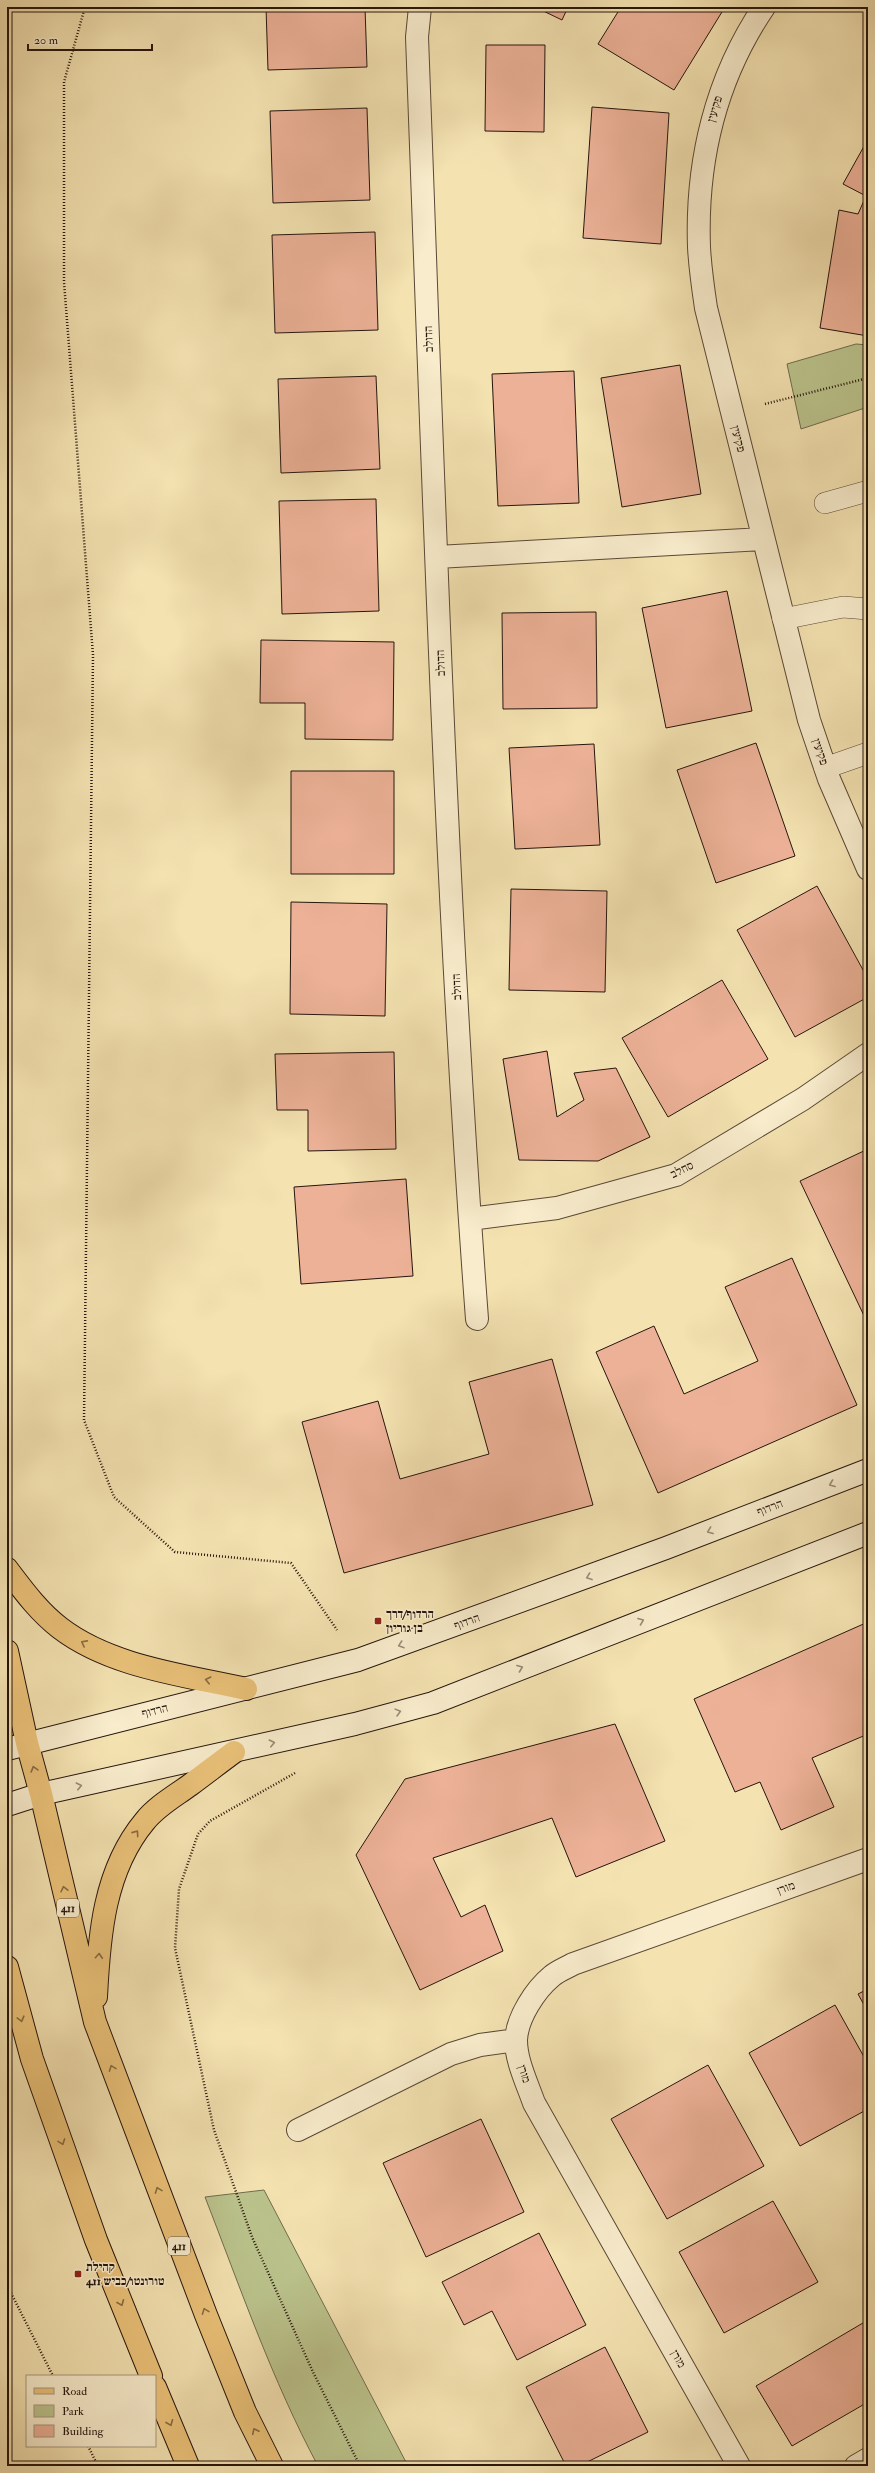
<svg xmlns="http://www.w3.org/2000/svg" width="875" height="2473" font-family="'IM FELL Double Pica','Frank Ruhl Libre',serif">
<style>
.green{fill:#bbc38c;stroke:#706c4c}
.building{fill:#ecb197;stroke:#26150d}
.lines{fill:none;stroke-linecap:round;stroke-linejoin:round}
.lane-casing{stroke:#5a4836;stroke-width:22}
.street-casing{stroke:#5a4836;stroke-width:24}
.secondary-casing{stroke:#26150d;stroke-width:24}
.primary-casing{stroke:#26150d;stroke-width:24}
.path{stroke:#26150d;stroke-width:2.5;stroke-dasharray:1 2;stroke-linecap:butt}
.lane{stroke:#f8eccc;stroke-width:21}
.street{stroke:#f8eccc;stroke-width:22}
.secondary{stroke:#f8eccc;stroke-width:22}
.primary{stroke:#eac178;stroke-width:22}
.oneway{stroke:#9a8b76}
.oneway2{stroke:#886b42}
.poi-dot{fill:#8f2418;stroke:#f8eccc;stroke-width:1.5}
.labels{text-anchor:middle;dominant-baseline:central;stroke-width:3;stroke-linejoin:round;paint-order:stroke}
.shield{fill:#f8eccc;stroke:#655646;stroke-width:1}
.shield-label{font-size:11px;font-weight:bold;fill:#26150d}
.street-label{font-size:12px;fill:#26150d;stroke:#f8eccc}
.poi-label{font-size:12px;font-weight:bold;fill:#26150d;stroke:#f8eccc;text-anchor:start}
</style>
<rect width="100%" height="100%" fill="#f4e2b1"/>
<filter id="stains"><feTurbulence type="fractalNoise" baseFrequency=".005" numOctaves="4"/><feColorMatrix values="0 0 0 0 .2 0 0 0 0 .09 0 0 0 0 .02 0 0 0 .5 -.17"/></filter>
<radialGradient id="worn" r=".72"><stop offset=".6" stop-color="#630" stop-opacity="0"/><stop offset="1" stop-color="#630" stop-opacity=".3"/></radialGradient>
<path class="green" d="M856,344L868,345V407L801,429L787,364Z
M264,2190L408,2466H318C272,2380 240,2287 205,2197Z"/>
<path class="building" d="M266,7H365L367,67L268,70Z
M535,7H568L562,20Z
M621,7H725L674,90L598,44Z
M486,45H545L544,132L485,131Z
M592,107L669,113L661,244L583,238Z
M367,108L370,200L273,203L270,111Z
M868,139V336L820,328L839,210L858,214L866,196L843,184Z
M375,232L378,330L275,333L272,235Z
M680,365L701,494L622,507L601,378Z
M574,371L579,503L498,506L492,374Z
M376,376L380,469L281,473L278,379Z
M376,499L379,611L282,614L279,501Z
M727,591L752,711L666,728L642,608Z
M596,612L597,708L503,709L502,613Z
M261,640L394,642L393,740L305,739V703H260Z
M756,743L795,856L716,883L677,770Z
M594,744L600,845L515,849L509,748Z
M291,771H394V874H291Z
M817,886L868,979V997L795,1037L737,930Z
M511,889L607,891L605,992L509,990Z
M291,902L387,904L385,1016L290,1014Z
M722,980L768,1059L668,1117L622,1038Z
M547,1051L557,1117L584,1100L574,1073L616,1068L650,1137L598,1161L519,1160L503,1059Z
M394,1052L396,1149L308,1151V1110H277L275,1054Z
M868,1149V1322H867L800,1181Z
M406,1179L413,1276L301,1284L294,1187Z
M792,1258L857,1405L658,1493L596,1352L654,1326L684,1394L758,1361L725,1287Z
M552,1359L593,1505L344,1573L302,1422L378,1401L400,1479L489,1454L469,1382Z
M868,1622V1734L812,1758L834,1807L781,1830L760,1782L735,1792L694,1699Z
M615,1724L665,1841L576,1877L552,1818L433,1858L461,1917L485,1905L503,1951L420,1990L356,1855L405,1779Z
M868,1989V2012L858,1994Z
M835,2005L868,2064V2109L800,2146L749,2053Z
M708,2065L764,2166L667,2219L611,2119Z
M481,2119L524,2212L426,2257L383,2163Z
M773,2201L818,2282L724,2333L679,2252Z
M539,2233L586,2325L517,2360L492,2311L464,2325L442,2282Z
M868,2320V2402L792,2446L756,2386Z
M605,2347L648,2432L579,2466H566L526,2387Z"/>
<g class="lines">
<g class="lane-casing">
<path id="lane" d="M825,503L868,491
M783,619L843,607L868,609
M825,768L868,753"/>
</g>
<g class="street-casing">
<path id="street" d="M420,7L417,37C433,464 445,892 477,1319
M764,7C716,78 696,161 699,247C700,267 703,288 706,308L809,720L829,779L868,869
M437,557L763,539
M470,1219L557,1208L676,1175L803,1099L868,1054
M298,2130L451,2054L480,2045L516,2040
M739,2466L534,2103C527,2083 516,2061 516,2040C517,2018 535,1990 552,1976C558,1971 566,1968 573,1964L868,1859
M856,2466L868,2459"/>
</g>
<g class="secondary-casing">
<path id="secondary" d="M7,1749L358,1660L666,1548L868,1470
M7,1805L41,1794L355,1724L433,1703L868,1533"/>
</g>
<g class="primary-casing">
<path id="primary" d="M7,1569C23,1590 38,1611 60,1628C111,1667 184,1675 246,1689
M7,1651L27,1743L41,1794L95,2022L206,2315L245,2412L272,2466
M7,1967L32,2059L96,2240L151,2376
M96,1997C99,1936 104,1870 145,1821C157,1806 175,1796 190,1785C205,1774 219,1763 234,1752
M155,2387L188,2466"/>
</g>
<path class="path" d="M85,7L64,82V282L93,655L84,1420L114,1497L175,1552L291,1563L337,1630
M765,404L868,378
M295,1773L210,1821L198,1834L179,1889L175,1948L214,2130L252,2237L313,2372L360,2466
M7,2285L53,2376
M88,2446L98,2466"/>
<use href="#lane" class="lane"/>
<use href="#street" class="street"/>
<use href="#secondary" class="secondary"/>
<use href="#primary" class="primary"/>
</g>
<defs><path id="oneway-chevron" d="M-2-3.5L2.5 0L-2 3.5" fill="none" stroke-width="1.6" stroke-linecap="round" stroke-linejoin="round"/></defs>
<g class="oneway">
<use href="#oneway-chevron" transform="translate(832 1484) rotate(159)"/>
<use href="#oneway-chevron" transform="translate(710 1531) rotate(159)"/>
<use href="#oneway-chevron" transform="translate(589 1577) rotate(160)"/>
<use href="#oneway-chevron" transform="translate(641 1621) rotate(-21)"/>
<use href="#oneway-chevron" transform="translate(401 1645) rotate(161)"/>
<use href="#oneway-chevron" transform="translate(520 1668) rotate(-21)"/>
<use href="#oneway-chevron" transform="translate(398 1712) rotate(-15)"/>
<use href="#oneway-chevron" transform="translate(272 1743) rotate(-13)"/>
<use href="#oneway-chevron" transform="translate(79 1786) rotate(-13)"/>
</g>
<g class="oneway2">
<use href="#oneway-chevron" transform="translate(84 1643) rotate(-152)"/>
<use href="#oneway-chevron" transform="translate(208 1680) rotate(-167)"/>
<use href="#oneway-chevron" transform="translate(34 1769) rotate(-106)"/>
<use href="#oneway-chevron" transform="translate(136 1833) rotate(-55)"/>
<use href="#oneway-chevron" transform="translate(64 1889) rotate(-103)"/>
<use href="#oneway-chevron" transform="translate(99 1956) rotate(-86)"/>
<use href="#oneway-chevron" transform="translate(21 2019) rotate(75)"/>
<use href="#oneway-chevron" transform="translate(112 2068) rotate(-111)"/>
<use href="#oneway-chevron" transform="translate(62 2142) rotate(70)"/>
<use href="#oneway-chevron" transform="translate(158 2190) rotate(-111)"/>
<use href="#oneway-chevron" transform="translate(121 2303) rotate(68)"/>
<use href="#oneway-chevron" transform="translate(205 2311) rotate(-111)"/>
<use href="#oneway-chevron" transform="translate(170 2423) rotate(68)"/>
<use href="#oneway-chevron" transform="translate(255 2431) rotate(-116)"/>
</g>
<g class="poi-dot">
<rect x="374" y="1617" width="8" height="8" rx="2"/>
<rect x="74" y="2270" width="8" height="8" rx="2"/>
</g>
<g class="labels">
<g class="shield">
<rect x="57" y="1899" width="22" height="18" rx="3"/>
<rect x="168" y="2237" width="22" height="18" rx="3"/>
</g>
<g class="shield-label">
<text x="68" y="1908">411</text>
<text x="179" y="2246">411</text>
</g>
<g class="street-label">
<text transform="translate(715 109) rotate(-73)">פקיעין</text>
<text transform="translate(429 339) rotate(-92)">הדולב</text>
<text transform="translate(738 439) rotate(76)">פקיעין</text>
<text transform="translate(441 663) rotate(-92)">הדולב</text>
<text transform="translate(820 752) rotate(71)">פקיעין</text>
<text transform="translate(457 987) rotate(-93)">הדולב</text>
<text transform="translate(682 1170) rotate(-27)">סחלב</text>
<text transform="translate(770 1508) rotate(-21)">הרדוף</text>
<text transform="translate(467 1622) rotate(-20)">הרדוף</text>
<text transform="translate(155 1711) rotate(-14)">הרדוף</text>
<text transform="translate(786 1888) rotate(-20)">מורן</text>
<text transform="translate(524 2074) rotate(72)">מורן</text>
<text transform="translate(678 2359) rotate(61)">מורן</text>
</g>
<g class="poi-label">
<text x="386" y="1614">הרדוף/דרך<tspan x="386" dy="14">בן גוריון</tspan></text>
<text x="86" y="2267">קהילת<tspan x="86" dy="14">טורונטו/כביש 411</tspan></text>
</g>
</g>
<rect width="875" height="2473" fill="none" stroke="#f4e2b1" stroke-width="24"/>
<rect x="8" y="8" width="859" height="2457" fill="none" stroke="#26150d" stroke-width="2"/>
<rect x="12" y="12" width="851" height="2449" fill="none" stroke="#26150d"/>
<rect x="26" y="2375" width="130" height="72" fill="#f8eccc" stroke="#a49680"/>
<rect x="34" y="2388" width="20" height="6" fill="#eac178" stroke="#a49680"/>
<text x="62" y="2395" font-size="12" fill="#26150d">Road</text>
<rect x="34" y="2405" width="20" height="12" fill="#bbc38c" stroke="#a49680"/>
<text x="62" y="2415" font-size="12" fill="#26150d">Park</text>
<rect x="34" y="2425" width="20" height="12" fill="#ecb197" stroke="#a49680"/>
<text x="62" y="2435" font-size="12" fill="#26150d">Building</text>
<path d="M28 44v6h124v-6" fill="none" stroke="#26150d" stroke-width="2"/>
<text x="34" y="44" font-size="12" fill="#26150d" stroke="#f8eccc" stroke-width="3" paint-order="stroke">20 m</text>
<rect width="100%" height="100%" filter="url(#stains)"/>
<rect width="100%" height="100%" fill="url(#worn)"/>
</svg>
